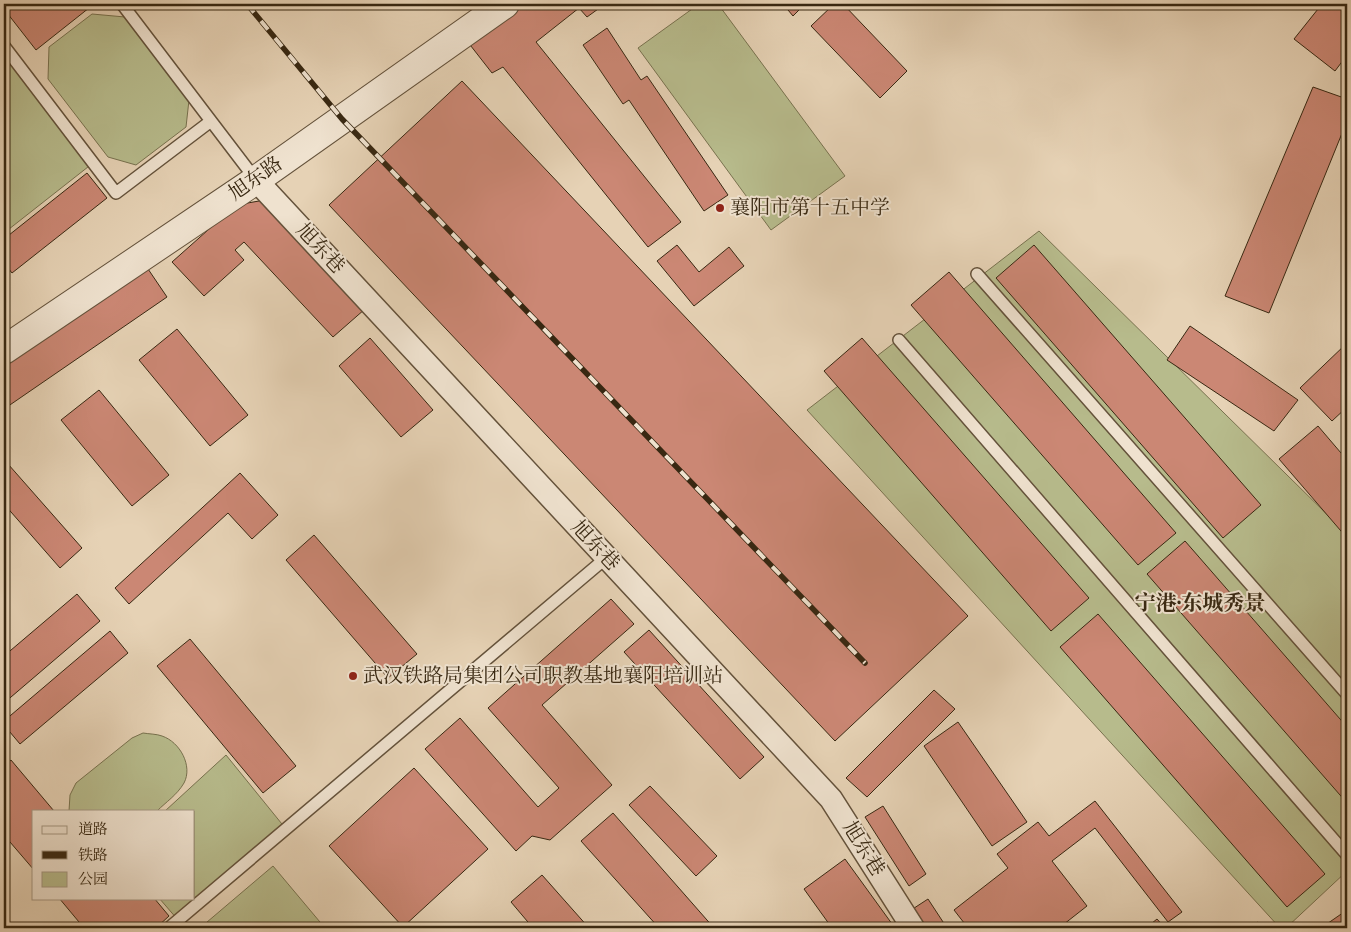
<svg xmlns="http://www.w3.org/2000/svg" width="1351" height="932" font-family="'IM FELL English','Noto Serif SC',serif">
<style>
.green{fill:#b7bb8c;stroke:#78724f}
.building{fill:#cb8774;stroke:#382812}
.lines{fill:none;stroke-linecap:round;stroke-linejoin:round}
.service-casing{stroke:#64523b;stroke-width:14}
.minor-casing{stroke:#64523b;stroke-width:25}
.tertiary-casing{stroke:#64523b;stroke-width:30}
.service{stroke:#efe2cf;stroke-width:11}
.minor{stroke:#efe2cf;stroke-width:22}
.tertiary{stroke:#efe2cf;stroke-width:28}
.rail-casing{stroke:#382812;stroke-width:5.5}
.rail{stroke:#efe2cf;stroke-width:4;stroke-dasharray:11;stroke-linecap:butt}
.poi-dot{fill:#8f2418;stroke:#efe2cf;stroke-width:2}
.labels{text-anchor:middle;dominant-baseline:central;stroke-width:4;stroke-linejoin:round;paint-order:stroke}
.street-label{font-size:20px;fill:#382812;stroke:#efe2cf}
.poi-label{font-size:20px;fill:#382812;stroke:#efe2cf;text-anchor:start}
.neighbourhood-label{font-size:21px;font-weight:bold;fill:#382812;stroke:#efe2cf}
</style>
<rect width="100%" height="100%" fill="#e6d2b5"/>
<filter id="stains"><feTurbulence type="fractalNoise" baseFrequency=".004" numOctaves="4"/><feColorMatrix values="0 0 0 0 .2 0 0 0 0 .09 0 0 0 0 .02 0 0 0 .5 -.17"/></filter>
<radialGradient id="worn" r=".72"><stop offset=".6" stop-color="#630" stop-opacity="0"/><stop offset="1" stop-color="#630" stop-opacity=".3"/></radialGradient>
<path class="green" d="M699,4H718L845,176L771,230L638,48Z
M92,14L125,17L189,100L186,127L136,165L108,157L48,79L49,47Z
M4,52L93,163L4,233Z
M1039,231L1347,534V871L1286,928H1280L807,410Z
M143,733C149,734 157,734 162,736C180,742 193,766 184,783C177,795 166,802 157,811H69L70,795L76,783L132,738Z
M226,755L286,829L178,920L159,898H194V811H165Z
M273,866L325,928H200Z"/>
<path class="building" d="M4,4H94L36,50L4,9Z
M520,4H605L587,17L579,8L536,42L681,222L648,247L503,67L492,73L467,41Z
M783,4H805L793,16Z
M834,4H843L907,71L880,98L811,26Z
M1322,4H1347V55L1335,71L1294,39Z
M607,28L641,80L647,76L728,195L704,211L629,100L623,104L583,45Z
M462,81L968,616L835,741L329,205Z
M1313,87L1347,99V121L1269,313L1225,296Z
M87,173L107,198L12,273L4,263V239Z
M259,201L274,210L365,309L333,337L244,242L235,250L244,260L204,296L172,262L226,214L242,204Z
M677,245L699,272L729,247L744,266L694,306L657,261Z
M1034,245L1261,505L1223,538L996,278Z
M146,266L167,297L4,409V363Z
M949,272L1176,533L1138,565L911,305Z
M1190,326L1298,400L1274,431L1167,360Z
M177,329L248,415L210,446L139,360Z
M370,338L433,410L401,437L339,366Z
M862,338L1089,598L1051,631L824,371Z
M1347,343V407L1332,421L1300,388Z
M99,390L169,475L132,506L61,420Z
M1318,426L1347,460V538L1279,459Z
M8,464L82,548L60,568L4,504V467Z
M240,473L278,515L252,539L228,513L129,604L115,588Z
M314,535L417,654L388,678L286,560Z
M1185,541L1347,727V803L1147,574Z
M77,594L100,621L4,703V656Z
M611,599L634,624L542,705L612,785L550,840L532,836L516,851L425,749L460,718L538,807L559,788L488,708Z
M1098,614L1325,874L1287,907L1060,647Z
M649,630L764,757L740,779L624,652Z
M110,631L128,653L20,744L4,725V721Z
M190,639L296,766L263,793L157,666Z
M934,690L955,709L867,797L846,778Z
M958,722L1027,822L992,846L924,746Z
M11,760L54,811H34V870L4,835V766Z
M414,768L488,849L403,927L329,846Z
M650,786L717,856L696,876L629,805Z
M1095,801L1182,912L1168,922L1095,828L1052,861L1087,906L1059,928H968L954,910L1008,868L997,854L1038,822L1049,836Z
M883,806L926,874L909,886L865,817Z
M613,813L714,928H659L581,841Z
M845,859L895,928H832L804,889Z
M542,875L589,928H533L511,902Z
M59,898H154L169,916L157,927L158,928H84Z
M928,899L947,928H915L905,914Z
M1347,910V928H1321Z
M1157,919L1165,928H1146Z
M1258,922L1263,928H1249Z"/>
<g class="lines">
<g class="service-casing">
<path id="service" d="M122,4L211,121
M4,46L116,193L211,121L256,180
M977,274L1347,694
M899,340L1347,855
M170,927L606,558"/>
</g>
<g class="minor-casing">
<path id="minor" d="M256,180L831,799L913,928"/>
</g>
<g class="tertiary-casing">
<path id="tertiary" d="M4,350L256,180L505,4"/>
</g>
<use href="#service" class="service"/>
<use href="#minor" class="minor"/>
<use href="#tertiary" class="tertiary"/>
<g class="rail-casing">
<path id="rail" d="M247,4L342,119L865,663"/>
</g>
<use href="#rail" class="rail"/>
</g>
<g class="poi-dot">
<circle cx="720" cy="208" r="5"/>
<circle cx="353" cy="676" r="5"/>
</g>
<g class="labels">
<g class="street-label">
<text transform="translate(256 179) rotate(-35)">旭东路</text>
<text transform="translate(320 249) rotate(47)">旭东巷</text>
<text transform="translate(595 546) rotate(47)">旭东巷</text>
<text transform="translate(863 849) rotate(58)">旭东巷</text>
</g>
<g class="poi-label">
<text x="730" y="208">襄阳市第十五中学</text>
<text x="363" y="676">武汉铁路局集团公司职教基地襄阳培训站</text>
</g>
<g class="neighbourhood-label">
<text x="1200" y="604">宁港·东城秀景</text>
</g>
</g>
<rect width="1351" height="932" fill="none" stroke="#e6d2b5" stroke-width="20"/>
<rect x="5" y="5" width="1341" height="922" fill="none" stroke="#382812" stroke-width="2.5"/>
<rect x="10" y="10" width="1331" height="912" fill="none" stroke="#382812"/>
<rect x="32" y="810" width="162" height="90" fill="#efe2cf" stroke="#a69883"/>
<rect x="42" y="826" width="25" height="8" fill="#efe2cf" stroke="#a69883"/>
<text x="78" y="834" font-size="15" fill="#382812">道路</text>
<rect x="42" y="851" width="25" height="8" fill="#382812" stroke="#a69883"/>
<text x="78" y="860" font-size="15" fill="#382812">铁路</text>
<rect x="42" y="872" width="25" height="15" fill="#b7bb8c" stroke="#a69883"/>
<text x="78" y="884" font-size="15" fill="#382812">公园</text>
<rect width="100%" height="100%" filter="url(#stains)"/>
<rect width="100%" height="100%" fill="url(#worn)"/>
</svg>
